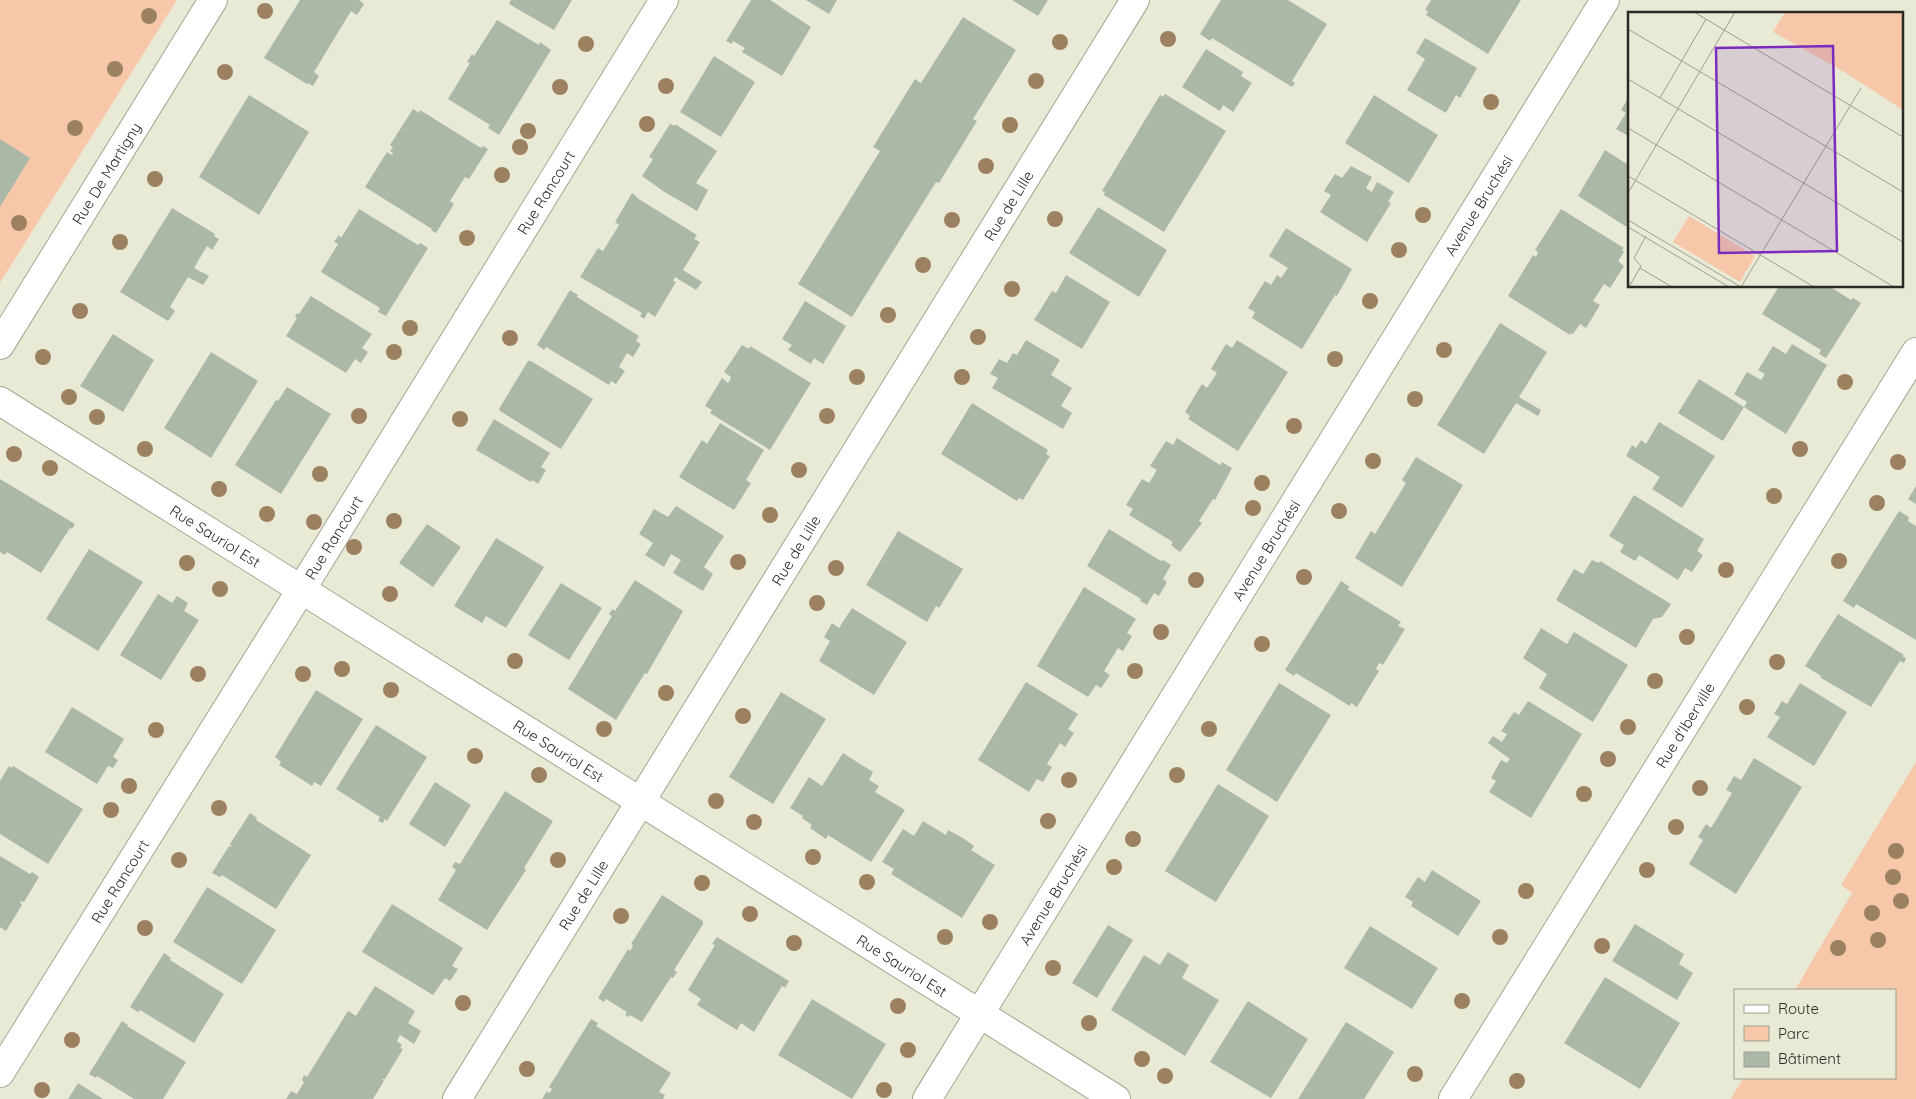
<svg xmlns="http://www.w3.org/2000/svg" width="1916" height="1099" font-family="Quicksand,sans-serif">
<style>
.green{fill:#f6c8a9}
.building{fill:#acb8a7}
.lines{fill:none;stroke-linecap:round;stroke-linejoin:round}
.street-casing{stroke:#a4a592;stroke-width:30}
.street{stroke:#fff;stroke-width:28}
.tree{fill:#9b8160}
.labels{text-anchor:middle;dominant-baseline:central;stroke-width:4.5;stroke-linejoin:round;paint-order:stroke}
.street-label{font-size:15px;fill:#2a2a23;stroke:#e9ead6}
.inset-road{fill:none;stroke:#9d9d8e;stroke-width:1}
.view{fill:#7b2cbf;fill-opacity:0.15;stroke:#7b2cbf;stroke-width:2.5}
.inset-edge{fill:none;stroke:#2a2a23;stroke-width:2.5}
</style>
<rect width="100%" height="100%" fill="#e9ead6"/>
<path class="green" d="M0,0H177L0,283Z
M1916,762V1099H1731L1743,1078H1895V990H1795L1852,893L1841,885Z"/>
<path class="building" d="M300,0H359L364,4L357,15L351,11L314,72L319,76L313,86L308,83L307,84L264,58Z
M511,0H572L554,30L509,4Z
M751,0H770L811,27L782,76L742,52L745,48L733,41L732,44L726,41Z
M806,0H837L829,14Z
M1012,0H1048L1038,16Z
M1221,0H1288L1327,24L1292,81L1295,83L1292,87L1212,38L1210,41L1200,34Z
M1431,0H1521L1488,54L1426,15L1428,11L1425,10Z
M963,17L1016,50L973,119L977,121L939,183L936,182L852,317L798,284L880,151L873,147L915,79L921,83Z
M497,20L539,45L540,42L551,50L499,135L488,128L490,125L448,99L470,63L467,62L472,54L474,56Z
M1425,38L1477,68L1460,98L1456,95L1446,113L1407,90L1425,59L1416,53Z
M1206,49L1243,72L1241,76L1252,83L1233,112L1223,105L1220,111L1182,87Z
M714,56L755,82L721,137L680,112Z
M1165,94L1226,131L1164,232L1104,195L1105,192L1102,191L1160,95L1163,97Z
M249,95L309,132L259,215L199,177Z
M1374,95L1438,135L1409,183L1345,143Z
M1628,98L1630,99V137L1616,129L1626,113L1621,110Z
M413,109L419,113L420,110L481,148L483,146L488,149L469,179L465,177L450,201L454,204L436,233L431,230L432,229L365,187L387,152L392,155L393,153L390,151L393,147L390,145Z
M670,124L675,126V124L717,151L696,183L708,190L697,211L663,191L642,176L653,159L649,157Z
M0,139L30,158L0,207Z
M1605,150L1630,166V229L1578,196Z
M1351,166L1372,177L1366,188L1372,192L1377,182L1394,192L1388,202L1391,203L1367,242L1320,212L1331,195L1324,191L1335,174L1342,178Z
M632,193L637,197V198L697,235L694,239L700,242L683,270L702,282L696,290L675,277L673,281L676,282L655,317L648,312L644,319L640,316L642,313L580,277L598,248L603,251L619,225L615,222Z
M1098,207L1167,250L1139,297L1069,253Z
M172,208L215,234L214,236L219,239L212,250L207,246L194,268L209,276L203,285L188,277L170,307L175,311L168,321L120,292Z
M359,209L418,245L420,243L428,248L386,316L378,312L380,308L321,272L338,244L334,242L339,235L341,238Z
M1561,209L1624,248L1622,250L1624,252L1618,261L1624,266L1610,288L1604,284L1593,301L1600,305L1586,328L1580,324L1573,334L1571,333L1570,335L1508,296L1533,255L1536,257L1538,252L1535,250Z
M1286,228L1352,269L1337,296L1335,295L1302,349L1252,318L1255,312L1248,308L1265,281L1271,285L1277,275L1281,278L1288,268L1269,256Z
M1066,275L1110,302L1082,349L1034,320L1052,291L1056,293Z
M1779,286H1829L1851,300L1853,298L1861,303L1826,358L1819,354L1821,350L1762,314Z
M570,290L578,295L577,297L639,336L636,341L641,344L633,357L627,353L619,367L625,371L616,384L611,381L609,385L546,347L544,350L537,345Z
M311,296L372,334L362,348L368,352L361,363L355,359L346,373L286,336L297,318L295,317L297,313L299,314Z
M805,301L846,326L823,364L814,358L811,364L788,350L792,345L782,339Z
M1500,323L1547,352L1519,397L1541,410L1538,416L1516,403L1484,454L1437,425Z
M113,334L154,360L123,412L80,386Z
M1026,340L1060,360L1051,375L1072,388L1061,406L1072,413L1063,429L992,388L998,378L990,374L999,359L1007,363L1013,353L1017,355Z
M1237,340L1288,372L1238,451L1188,419L1190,416L1185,412L1202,384L1207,388L1217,373L1211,369L1226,344L1232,348Z
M1792,344L1827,365L1786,434L1744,407L1747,402L1734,394L1747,372L1761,380L1765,374L1758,370L1773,346L1786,354Z
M742,345L749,349L750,346L811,383L770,450L710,413L712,410L705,406L722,378L728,383L730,380L731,377L724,372Z
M211,352L258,381L211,458L164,428Z
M528,361H531L593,399L561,449L500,411L499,409Z
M1699,379L1744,407L1723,441L1678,413Z
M287,387L331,414L281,494L235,465L276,400L278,401Z
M972,403L1048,450L1046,454L1050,456L1023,500L1019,498L1017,501L941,454Z
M494,419L550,453L541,467L546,470L538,484L532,480L531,482L476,450Z
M1659,422L1715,456L1682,508L1652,489L1660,477L1626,456L1632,445L1636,448L1641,440L1646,444Z
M720,423L764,450L746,480L751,483L734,510L679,477L702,440L707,444Z
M1177,438L1220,465L1222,462L1232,468L1215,500L1213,499L1199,521L1202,523L1180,552L1171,545L1173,542L1129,515L1133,509L1126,505L1142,479L1149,483L1157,470L1150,466L1166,441L1173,445Z
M1416,457L1463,485L1402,587L1355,558L1371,531L1375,534L1406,483L1402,480Z
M0,479L75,524L72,529L70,528L41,573L7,552L5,555L0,552Z
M1916,486V504L1908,499Z
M1634,495L1704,539L1697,551L1703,555L1692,572L1685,568L1678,580L1639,555L1635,561L1620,552L1624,545L1609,536Z
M676,506L724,536L704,567L713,574L703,591L673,573L681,560L671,554L664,567L645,555L653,543L639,534L654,509L668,517Z
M1899,511L1909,517L1908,521L1916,526V640L1856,604L1854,608L1843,601Z
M427,524L461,547L433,587L399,563Z
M1109,529L1161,561L1163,560L1171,565L1163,579L1167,582L1159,596L1154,593L1147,605L1140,601L1141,599L1087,566Z
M898,531L963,569L939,608L936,606L927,622L866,585Z
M496,538L544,567L506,628L486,616L482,623L454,606Z
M89,549L143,582L98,651L46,619Z
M1592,560L1599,563L1600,561L1671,604L1662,617L1653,619L1636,648L1556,600L1574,569L1583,574Z
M635,580L683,611L647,674L645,673L616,720L568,689L612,616L609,614L612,609L615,611Z
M1341,581L1350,587L1347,589L1401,622L1398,626L1405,629L1383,665L1379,663L1376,669L1379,671L1357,707L1351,703L1350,706L1296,673L1294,676L1285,670Z
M561,583L602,608L569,660L528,635Z
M1084,587L1136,619L1127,633L1132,636L1123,651L1118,648L1104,671L1110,675L1101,688L1096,685L1088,697L1037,666Z
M158,594L172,603L177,596L188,603L184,611L199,620L161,680L120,655Z
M852,608L907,642L874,695L819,661L830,641L824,637L832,623L839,628Z
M1838,614L1904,655L1902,656L1906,658L1904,663L1900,661L1871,707L1821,678V676L1805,666Z
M1541,628L1567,644L1574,632L1628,665L1593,722L1539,688L1547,674L1523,658Z
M1026,682L1078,714L1068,729L1074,733L1065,747L1060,743L1047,764L1052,767L1043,782L1037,779L1029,792L978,760Z
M1279,683L1331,715L1277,802L1226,770Z
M1800,683L1847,712L1814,766L1767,737L1780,717L1774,714L1782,701L1787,704Z
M316,690L363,719L321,786L314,782L312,786L279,765L281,762L275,757Z
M781,692L826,719L773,804L729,777Z
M1528,701L1582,734L1531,818L1489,792L1496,781L1491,778L1501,760L1507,763L1510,759L1488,743L1493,736L1502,742L1507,734L1501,731L1514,712L1519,715Z
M72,707L124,739L113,757L118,760L113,768L108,766L97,784L45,752Z
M376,725L427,757L387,821L385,819L383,823L378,821L380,817L336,789Z
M843,753L873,772L869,780L879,786L875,792L905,810L871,862L828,835L826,839L810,828L812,825L802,818L803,816L790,808L809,777L822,786Z
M1754,758L1802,787L1736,894L1689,864L1703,840L1698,837L1706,824L1711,828L1732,793L1726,790L1734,776L1741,780Z
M9,766L12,768L13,766L83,809L48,864L0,834V781Z
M435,782L471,805L445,847L409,824Z
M1218,784L1269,816L1216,902L1165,871Z
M505,791L553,821L524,868L526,870L487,930L438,900L456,870L452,867L455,862L460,864Z
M250,813L257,818L256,820L311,855L276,909L222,875L220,877L212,873L229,846L232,847L230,844Z
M923,821L946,835L948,830L963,838L974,846L971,850L995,865L962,918L891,874L894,869L882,862L903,829L914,836Z
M0,856L30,874L32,872L39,877L24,902L21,901L20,902L22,905L6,931L0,927Z
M1432,870L1481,901L1458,936L1411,906L1413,902L1405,897L1418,877L1425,882Z
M207,887L276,930L242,984L173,942Z
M662,895L703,921V924L674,970L677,972L673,978L671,977L642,1022L630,1015L629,1017L625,1015L627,1012L606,999L604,1002L598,998L628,949L630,951L632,948L633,945L631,944Z
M392,904L463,948L452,966L458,969L450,981L445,978L433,995L362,952Z
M1635,924L1684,954L1679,964L1693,973L1677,1000L1612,961Z
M1108,925L1133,940L1097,998L1072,983Z
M1370,926L1438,968L1412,1009L1344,968Z
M717,937L789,981L785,988L782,986L754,1032L741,1023L737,1030L697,1005L701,999L688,990L715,945L712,944Z
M1168,952L1189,965L1182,978L1219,1000L1185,1056L1111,1010L1144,955L1160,965Z
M164,953L171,958L170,960L224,994L194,1043L140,1010L138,1012L130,1007Z
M1605,977L1680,1023L1640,1089L1564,1043Z
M375,986L415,1011L408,1023L421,1031L414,1044L400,1035L397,1041L402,1045L400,1048L403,1049L385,1079H382L384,1081L373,1099H286L291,1091L297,1094L304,1082L302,1080L304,1075L307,1077L348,1011L356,1016Z
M812,999L886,1044L852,1099L778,1055Z
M1248,1001L1308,1039L1271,1098L1210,1062Z
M591,1019L598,1023L596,1026L671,1073L659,1092L665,1095L663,1099H542L547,1091L549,1093L551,1091L552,1089L549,1087Z
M122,1021L128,1025L127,1026L186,1062L163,1099H134L97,1076L96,1078L89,1074Z
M1346,1022L1394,1052L1364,1099H1298Z
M78,1083L103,1099H68Z"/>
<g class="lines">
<g class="street-casing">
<g id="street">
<path id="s1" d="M0,345L213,0"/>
<path id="s2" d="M0,401L1116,1099"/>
<path id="s3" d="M0,1073L301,590L664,0"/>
<path id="s4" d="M457,1099L1135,0"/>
<path id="s5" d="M927,1099L1605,0"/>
<path id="s6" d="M1453,1099L1916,352"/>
</g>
</g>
<use href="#street" class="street"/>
</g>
<g class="tree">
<circle cx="265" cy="11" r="8"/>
<circle cx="149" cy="16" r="8"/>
<circle cx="1168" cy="39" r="8"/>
<circle cx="1060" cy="42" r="8"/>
<circle cx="586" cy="44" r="8"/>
<circle cx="115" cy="69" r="8"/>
<circle cx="225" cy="72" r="8"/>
<circle cx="1036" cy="81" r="8"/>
<circle cx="666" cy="86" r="8"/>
<circle cx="560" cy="87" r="8"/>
<circle cx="1491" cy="102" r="8"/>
<circle cx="647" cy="124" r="8"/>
<circle cx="1010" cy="125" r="8"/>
<circle cx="75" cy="128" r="8"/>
<circle cx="528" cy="131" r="8"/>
<circle cx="520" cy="147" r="8"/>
<circle cx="986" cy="166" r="8"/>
<circle cx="502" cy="175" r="8"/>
<circle cx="155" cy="179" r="8"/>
<circle cx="1423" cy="215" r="8"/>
<circle cx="1055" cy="219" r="8"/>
<circle cx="952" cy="220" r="8"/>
<circle cx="19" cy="223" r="8"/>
<circle cx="467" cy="238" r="8"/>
<circle cx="120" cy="242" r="8"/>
<circle cx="1399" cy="250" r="8"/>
<circle cx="923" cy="265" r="8"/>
<circle cx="1012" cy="289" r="8"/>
<circle cx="1370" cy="301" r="8"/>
<circle cx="80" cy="311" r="8"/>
<circle cx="888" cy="315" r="8"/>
<circle cx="410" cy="328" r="8"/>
<circle cx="978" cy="337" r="8"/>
<circle cx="510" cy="338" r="8"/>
<circle cx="1444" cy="350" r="8"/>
<circle cx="394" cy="352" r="8"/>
<circle cx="43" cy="357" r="8"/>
<circle cx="1335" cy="359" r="8"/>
<circle cx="857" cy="377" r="8"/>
<circle cx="962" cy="377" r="8"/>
<circle cx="1845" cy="382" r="8"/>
<circle cx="69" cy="397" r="8"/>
<circle cx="1415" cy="399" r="8"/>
<circle cx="359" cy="416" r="8"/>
<circle cx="827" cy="416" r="8"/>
<circle cx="97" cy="417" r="8"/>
<circle cx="460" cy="419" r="8"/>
<circle cx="1294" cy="426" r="8"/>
<circle cx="145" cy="449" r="8"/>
<circle cx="1800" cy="449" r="8"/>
<circle cx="14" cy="454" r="8"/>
<circle cx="1373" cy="461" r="8"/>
<circle cx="1898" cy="462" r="8"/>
<circle cx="50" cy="468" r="8"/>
<circle cx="799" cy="470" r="8"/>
<circle cx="320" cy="474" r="8"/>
<circle cx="1262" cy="483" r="8"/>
<circle cx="219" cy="489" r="8"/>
<circle cx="1774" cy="496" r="8"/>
<circle cx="1877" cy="503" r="8"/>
<circle cx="1253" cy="508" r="8"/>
<circle cx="1339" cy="511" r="8"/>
<circle cx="267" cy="514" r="8"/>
<circle cx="770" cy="515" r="8"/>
<circle cx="394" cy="521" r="8"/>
<circle cx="314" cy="522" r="8"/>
<circle cx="354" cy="547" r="8"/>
<circle cx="1839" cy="561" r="8"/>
<circle cx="738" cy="562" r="8"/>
<circle cx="187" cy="563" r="8"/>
<circle cx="836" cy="568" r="8"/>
<circle cx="1726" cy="570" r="8"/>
<circle cx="1304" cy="577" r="8"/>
<circle cx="1196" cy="580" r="8"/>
<circle cx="220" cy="589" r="8"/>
<circle cx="390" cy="594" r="8"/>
<circle cx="817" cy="603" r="8"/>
<circle cx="1161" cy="632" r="8"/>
<circle cx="1687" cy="637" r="8"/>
<circle cx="1262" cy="644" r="8"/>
<circle cx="515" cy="661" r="8"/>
<circle cx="1777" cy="662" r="8"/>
<circle cx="342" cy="669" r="8"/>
<circle cx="1135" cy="671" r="8"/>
<circle cx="198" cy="674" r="8"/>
<circle cx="303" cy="674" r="8"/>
<circle cx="1655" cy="681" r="8"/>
<circle cx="391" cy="690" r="8"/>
<circle cx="666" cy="693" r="8"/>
<circle cx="1747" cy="707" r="8"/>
<circle cx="743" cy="716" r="8"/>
<circle cx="1628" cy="727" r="8"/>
<circle cx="604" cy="729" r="8"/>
<circle cx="1209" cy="729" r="8"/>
<circle cx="156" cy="730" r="8"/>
<circle cx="475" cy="756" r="8"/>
<circle cx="1608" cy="759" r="8"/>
<circle cx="539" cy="775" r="8"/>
<circle cx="1177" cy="775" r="8"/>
<circle cx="1069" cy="780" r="8"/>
<circle cx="129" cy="786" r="8"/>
<circle cx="1700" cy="788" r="8"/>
<circle cx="1584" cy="794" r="8"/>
<circle cx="716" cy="801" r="8"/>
<circle cx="219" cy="808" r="8"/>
<circle cx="111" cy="810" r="8"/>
<circle cx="1048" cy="821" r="8"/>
<circle cx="754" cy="822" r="8"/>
<circle cx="1676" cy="827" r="8"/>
<circle cx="1133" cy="839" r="8"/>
<circle cx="1896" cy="851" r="8"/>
<circle cx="813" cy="857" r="8"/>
<circle cx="179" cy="860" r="8"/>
<circle cx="558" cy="860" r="8"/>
<circle cx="1114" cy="867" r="8"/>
<circle cx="1647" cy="870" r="8"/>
<circle cx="1893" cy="877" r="8"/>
<circle cx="867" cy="882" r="8"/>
<circle cx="702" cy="883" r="8"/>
<circle cx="1526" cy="891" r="8"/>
<circle cx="1901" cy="901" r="8"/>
<circle cx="1872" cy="913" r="8"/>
<circle cx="750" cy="914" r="8"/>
<circle cx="621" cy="916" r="8"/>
<circle cx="990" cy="922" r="8"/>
<circle cx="145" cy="928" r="8"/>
<circle cx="945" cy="937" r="8"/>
<circle cx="1500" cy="937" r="8"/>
<circle cx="1878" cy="940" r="8"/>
<circle cx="794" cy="943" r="8"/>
<circle cx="1602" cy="946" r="8"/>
<circle cx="1838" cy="948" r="8"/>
<circle cx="1053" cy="968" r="8"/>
<circle cx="1462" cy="1001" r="8"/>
<circle cx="463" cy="1003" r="8"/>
<circle cx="898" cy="1006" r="8"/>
<circle cx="1089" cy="1023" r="8"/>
<circle cx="72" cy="1040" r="8"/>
<circle cx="908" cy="1050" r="8"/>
<circle cx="1142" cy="1059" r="8"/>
<circle cx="527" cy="1069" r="8"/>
<circle cx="1415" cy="1074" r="8"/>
<circle cx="1165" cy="1076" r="8"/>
<circle cx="1517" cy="1081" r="8"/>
<circle cx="42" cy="1090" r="8"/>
<circle cx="884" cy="1090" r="8"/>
</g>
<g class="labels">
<g class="street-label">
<text stroke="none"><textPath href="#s1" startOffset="202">Rue De Martigny</textPath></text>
<text stroke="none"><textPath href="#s3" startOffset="1036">Rue Rancourt</textPath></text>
<text stroke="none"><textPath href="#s4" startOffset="1050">Rue de Lille</textPath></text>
<text stroke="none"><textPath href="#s5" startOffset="1050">Avenue Bruchési</textPath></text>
<text stroke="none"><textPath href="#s2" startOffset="254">Rue Sauriol Est</textPath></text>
<text stroke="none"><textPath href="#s3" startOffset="631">Rue Rancourt</textPath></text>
<text stroke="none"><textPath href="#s5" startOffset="645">Avenue Bruchési</textPath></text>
<text stroke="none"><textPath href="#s4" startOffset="645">Rue de Lille</textPath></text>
<text stroke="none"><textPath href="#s6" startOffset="440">Rue d'Iberville</textPath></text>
<text stroke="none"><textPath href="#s2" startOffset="659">Rue Sauriol Est</textPath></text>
<text stroke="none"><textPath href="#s3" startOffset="226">Rue Rancourt</textPath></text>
<text stroke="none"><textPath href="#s4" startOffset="240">Rue de Lille</textPath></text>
<text stroke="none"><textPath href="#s5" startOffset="240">Avenue Bruchési</textPath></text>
<text stroke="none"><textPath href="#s2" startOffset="1064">Rue Sauriol Est</textPath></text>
</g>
</g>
<g transform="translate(1628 12)">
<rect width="275" height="275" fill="#e9ead6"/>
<path d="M157,0H275V98L216,60L145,20ZM61,204L127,244L112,270L45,230Z" fill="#f6c8a9"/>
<path class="inset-road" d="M66,0L275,125M0,17L275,180M0,67L275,230M32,86L78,7M0,116L266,275M0,164L186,275M0,181L107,0M0,208L113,275M0,215L101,275M12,256L44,275M1,275L13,254L6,246L18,224M113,275L233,76"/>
<path class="view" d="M205,34L209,239L91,241L88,36Z"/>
<rect width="275" height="275" class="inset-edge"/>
</g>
<rect x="1734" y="989" width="162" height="90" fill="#e9ead6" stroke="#9d9d8e"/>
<rect x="1744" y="1005" width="25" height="8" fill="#ffffff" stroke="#9d9d8e"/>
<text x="1778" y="1014" font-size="15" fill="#2a2a23">Route</text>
<rect x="1744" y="1026" width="25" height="15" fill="#f6c8a9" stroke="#9d9d8e"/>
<text x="1778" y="1039" font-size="15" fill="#2a2a23">Parc</text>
<rect x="1744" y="1052" width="25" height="15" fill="#acb8a7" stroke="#9d9d8e"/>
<text x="1778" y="1064" font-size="15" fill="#2a2a23">Bâtiment</text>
</svg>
